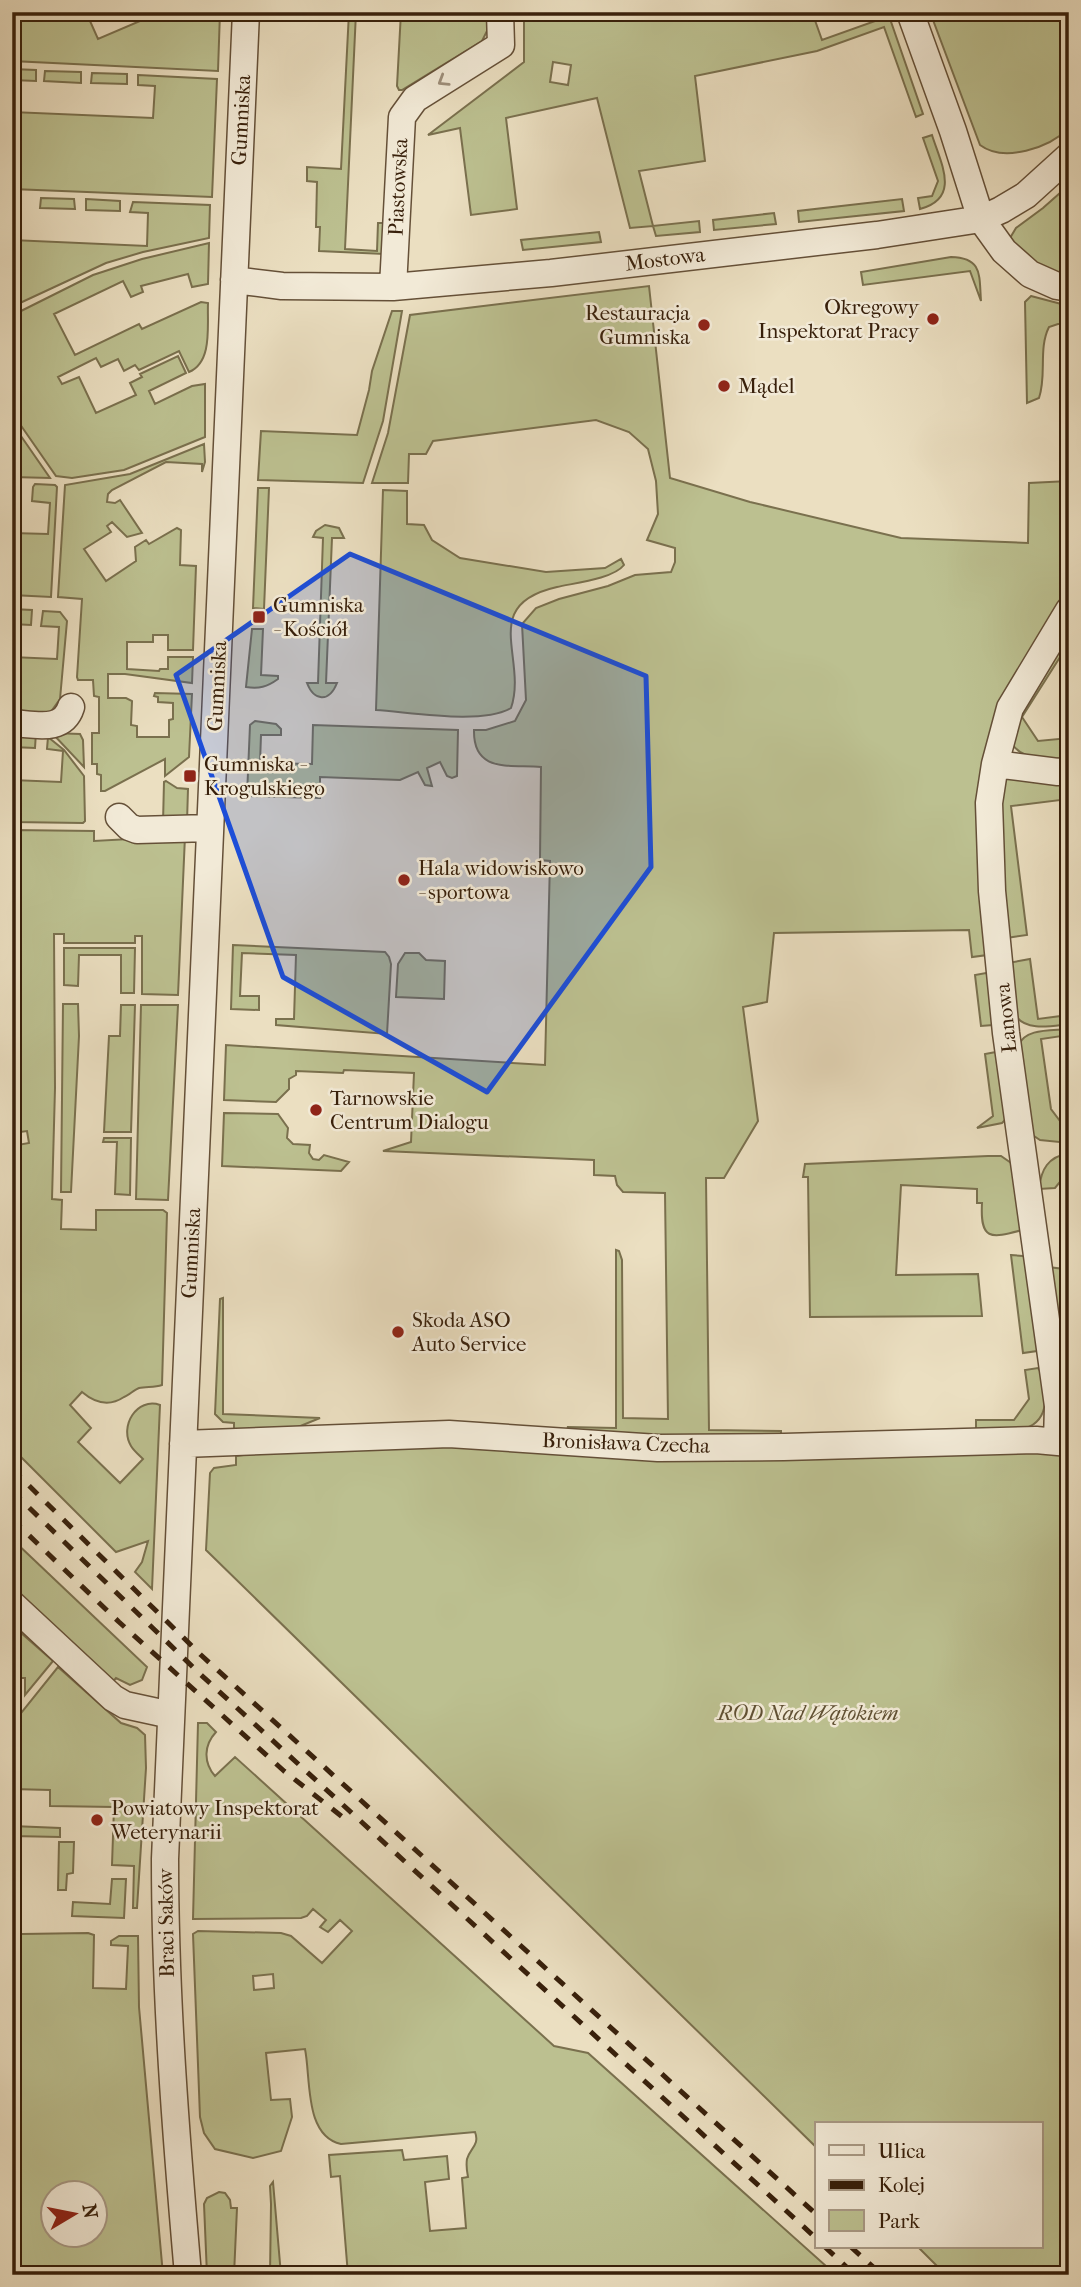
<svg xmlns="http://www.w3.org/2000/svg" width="1081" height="2287" font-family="'IM FELL French Canon',serif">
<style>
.green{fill:#bcc090;stroke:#7a704e;stroke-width:2;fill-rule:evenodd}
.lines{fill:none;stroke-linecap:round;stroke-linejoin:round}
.minor-casing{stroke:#655038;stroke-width:29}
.minor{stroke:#f2ead7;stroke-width:26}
.rail{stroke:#38200b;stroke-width:5;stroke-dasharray:12 12;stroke-linecap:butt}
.oneway{stroke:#9e8f7b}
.marked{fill:#1d4ed8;fill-opacity:0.2;stroke:#1d4ed8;stroke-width:5;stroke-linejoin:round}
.poi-dot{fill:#8f2418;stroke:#f2ead7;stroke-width:2.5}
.labels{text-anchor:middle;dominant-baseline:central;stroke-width:5;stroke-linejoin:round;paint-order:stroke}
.street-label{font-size:21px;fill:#38200b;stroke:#f2ead7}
.poi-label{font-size:21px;fill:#38200b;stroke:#f2ead7;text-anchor:start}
.park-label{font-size:21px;font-style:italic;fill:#605033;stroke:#f2ead7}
</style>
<rect width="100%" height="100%" fill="#ebdfc1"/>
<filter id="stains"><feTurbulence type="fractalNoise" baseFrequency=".00286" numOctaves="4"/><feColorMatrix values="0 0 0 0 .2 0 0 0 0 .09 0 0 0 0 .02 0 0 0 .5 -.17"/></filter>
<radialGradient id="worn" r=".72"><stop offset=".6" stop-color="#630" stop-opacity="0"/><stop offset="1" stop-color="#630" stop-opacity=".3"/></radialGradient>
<path class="green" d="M12,12H86L98,39L161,12H220L218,71L12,61Z
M349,12H356L345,249L377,251L378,223H386L384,254L319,251L320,227H316L317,182L307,181V167L341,169Z
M401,12H487V31L482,41L402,90H399L397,86Z
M524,12H812L822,40L889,16L923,114L916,117L884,27L817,51L695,76L705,161L639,171L653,226L699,221L700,232L656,236L653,226L630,228L597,98L506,118L517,209L471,215L460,128L428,135L524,62ZM553,62L571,65L568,85L550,82Z
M930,12H1069V128C1049,148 1004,163 980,145Z
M12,69L36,70V81L12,80Z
M45,71L81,72V83L44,81Z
M92,73L127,74V84L91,83Z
M138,75L217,79L212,197L12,189V112L153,118L155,86L138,85Z
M932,135C941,164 961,198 920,209L918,198L932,196L938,181L923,138Z
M1069,185V285L1058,283L1012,242L1010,238L1016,228L1043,208Z
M41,198L74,199L75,209L40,208Z
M86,199L120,201V211L86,210Z
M902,199L904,211L799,222L798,211Z
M133,202L210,205L209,238L143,252L106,263L20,303L12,296V240L147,246L148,213L130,212Z
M774,213L776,224L714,230L713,220Z
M599,232L601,242L523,250L521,240Z
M209,243L208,284L192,287L188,274L141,286L143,292L131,297L123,281L54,314L75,355L139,324L142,329L201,302L208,303C207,325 213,362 189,372L179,351L139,370L135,365L124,371L118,359L101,367L96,358L58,377L62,384L79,377L96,413L136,395L130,383L142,377L140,374L178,356L186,373L149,391L155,404L192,386L205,384V437L124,470L72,478L56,476L15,417L21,311L93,275L142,259Z
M951,257C983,258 979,275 981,301L970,271L863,285L861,272Z
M649,286L670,478L750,502L901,538L1028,543L1029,483L1069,481V599L1004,702L987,955L972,957L969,930L774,933L767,1002L743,1007L758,1121L724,1178H706L709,1430L781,1431V1436L772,1442L576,1431L567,1427L616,1428V1250L619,1251L622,1260L623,1418L668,1419L665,1193L623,1192L617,1185L615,1176L594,1175V1160L383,1151L411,1142L414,1073L344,1070L343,1073L296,1071V1075L289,1079V1089L276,1102L224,1100L226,1045L545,1065L550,861L540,860L541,767C511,764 473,774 474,730H486L515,721L526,700L522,624L536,608L559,599L608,586L635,575L671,572L675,562V548L647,540L658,514L656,481L648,449L629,432L596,420L433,441L426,454H409L408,483H372L388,433L410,315Z
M1031,296L1069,306V324H1058L1049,327C1038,349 1047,375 1039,398L1027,403L1025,302Z
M392,311H402L383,421L363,483L258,480L261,431L357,435L369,390L372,371Z
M14,426L50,478L12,477Z
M204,444L205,462L202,472V464L166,462L112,490L108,494L107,502L115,503L120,500L142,533L127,537L112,522L107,526L111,532L84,549L106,581L136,561L135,547L146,540L149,544L177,528L181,530L180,565L196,566L193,650H168V635H153V642H127V669L159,671L160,669H168V657H193L192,683L125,674H108V698H126L132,701L131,725L137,726V737H169V720L173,719V703L158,702V697L154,696L155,693L192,694L189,757L165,776V759L105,791H101V775L97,774V764H92V733H99V697L94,696L93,680H78L77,677L82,599L58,597L65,485L130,474Z
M35,484L55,485L57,487L51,597L12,595V533L48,534L50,503L32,501L33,487Z
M258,488H269L264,609L253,608Z
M383,490L407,491V524L424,525L432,540L460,558L546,572L605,568L621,559L624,565C613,579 574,583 557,587C478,605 528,658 511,708C482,725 410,712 376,710Z
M325,525L339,528L344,538H332L326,683H337C329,703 314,701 307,683H318L323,538L313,537L316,531Z
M12,609L32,610L31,625L12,624Z
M43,611L60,612L67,621L60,699L50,713L12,717V657L57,659L59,627L41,626Z
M1069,625V643L1022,717L1038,741L1069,738V762C1047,759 1011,761 1009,733Z
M252,629H263L261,675L278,676V679C267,687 259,689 246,687Z
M255,721L276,724L281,729V735H261L260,763L312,764L313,725L458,730L457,776L452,778L447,776L440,762L427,768L432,786L425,785L418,772L400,780L320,777V798L247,796L250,725Z
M12,731L36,732L35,748L12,747Z
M52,733L80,734L83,740L84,767Z
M48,737L64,750L84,776L85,821L83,823L12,822V780L61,782L63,751L47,749Z
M1007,775L1067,784L1069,799L1011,806L1027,935L1006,938L997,814Z
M166,781L177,788L188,789L187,822L163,823L164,782Z
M12,830L94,831V841L185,836L178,995L142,994V936H135V943H64V934H54L55,1088L52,1199L62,1200L61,1229L96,1230V1210H163L167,1213L162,1385C154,1388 146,1386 139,1388C134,1390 129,1395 124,1397C109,1407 95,1403 82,1392L70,1405L91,1428L78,1442L120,1483L143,1459C139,1455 134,1451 131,1446C119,1426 137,1397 160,1405L152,1589L135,1572L142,1562L148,1541L116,1552L12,1448V1146L29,1143L27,1131L12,1133Z
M233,945L385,952L389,957L391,964L387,1034L276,1025V1019H294L296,955L242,953L240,996H259V1010L231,1009Z
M64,948H135L134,993H121V955H79L78,986L64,985Z
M405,953H419L426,960L445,961L444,999L396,997L398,964Z
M1030,959L1038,1019L1069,1015V1024C1051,1026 1027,1032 1015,1015L1008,963Z
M986,973L990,975L993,1025L981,1026L975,975Z
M63,1004H78L79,1036L71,1192H61Z
M121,1005H135L131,1132H104L109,1036H120Z
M141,1005H178L168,1200L136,1199Z
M1069,1029V1035L1041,1039L1051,1109L1069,1133V1143L1040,1140L1031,1134L1019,1045C1025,1028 1052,1031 1069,1029Z
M996,1052L1006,1119L1002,1123L977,1128L993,1116L985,1054Z
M224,1113L278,1114L288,1128L287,1138L293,1144L310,1145L309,1153L313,1159L319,1160L324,1155L349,1162L341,1171L222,1166Z
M104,1138H131L130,1195L115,1194L117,1142H103Z
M1069,1153V1171L1055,1188L1039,1189C1041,1169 1048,1157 1069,1153Z
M988,1156H1001L1014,1165L1022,1230C990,1239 980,1240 982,1203H977V1189L901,1185L896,1275L978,1274L982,1316L810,1317L808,1177H803L805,1164Z
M1011,1255L1023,1256L1028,1260L1040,1347L1037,1351L1023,1353Z
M1048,1267L1064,1269L1069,1316V1351L1057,1352Z
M223,1298V1414L320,1418L298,1427L234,1431V1423L223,1422L215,1414L220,1299Z
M1038,1368C1045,1375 1044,1384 1045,1394C1048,1437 1007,1431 976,1434V1420H1014L1029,1399L1025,1370Z
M450,1444L1069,1448V2275H946L918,2247H1041V2124H817V2148L206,1550L210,1473L214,1468L236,1465V1456L272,1451Z
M12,1539L147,1667L142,1680L130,1685L116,1678L111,1684L12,1590Z
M12,1625L53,1661L25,1695V1678H16V1672L12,1671Z
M58,1667L121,1723L137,1728L145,1735L146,1768L137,1908H133L134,1866L112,1865L114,1807L50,1806V1790L12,1789V1716H14V1757H20L21,1713Z
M198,1723H207L216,1732C204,1745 203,1762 215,1776L235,1757L554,2046L588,2053L836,2275H348L340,2176L331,2177L329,2155L402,2150L404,2160L447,2156L449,2179L425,2182L430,2231L466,2228L462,2178L468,2177C467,2172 466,2165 467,2159C470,2148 480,2145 475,2132L341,2144C304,2136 311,2078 305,2049L266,2053L271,2100L290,2099L292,2117L281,2151L253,2158L215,2149L204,2133L200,2117L193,1934L198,1931L281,1933L291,1936L322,1963L352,1931L340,1920L328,1932L320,1927L326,1920L313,1909L307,1916L301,1918L193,1919ZM273,1974L274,1988L254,1990L253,1976Z
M12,1826L60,1828V1837L12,1836Z
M59,1842H74L73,1873L67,1874L66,1890H58Z
M112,1879H126L124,1918L72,1916L73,1902L110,1904Z
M88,1933L94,1935L93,1988L126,1989L128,1946L111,1945V1941L119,1936H138L139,2007L163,2275H12V1936L22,1934ZM94,2192V2234H52V2192Z
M273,2182L281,2275H270L271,2204L270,2186Z
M219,2192L225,2193L230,2200L231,2208H237L234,2275H207L204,2204L207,2198Z"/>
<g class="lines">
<g class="minor-casing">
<path id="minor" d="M910,12L953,131L981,219L1004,251L1030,274L1057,286L1069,288
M234,280L282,286L393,287L551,273L877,235L981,219L1001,210L1026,195L1069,156
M393,287L402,117L415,99L501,45L500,12
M12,723C34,724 63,733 71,707
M995,764L1058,772L1069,771
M119,817L129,827L137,830L210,828
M1057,1441L1058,1406L1006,1033L992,891L989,803L995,764L1010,708L1069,610
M183,1444L449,1434L658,1448L784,1447L1036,1440L1069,1443
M12,1604L113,1698L125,1705L171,1715
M188,2275C176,2136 165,1998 165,1859L246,12"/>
</g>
<use href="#minor" class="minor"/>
<path class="rail" d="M12,1469L201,1655L817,2215
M12,1491L200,1674L817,2239
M12,1519L119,1622L284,1771L345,1819
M825,2247L855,2275
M851,2247L882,2275"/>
</g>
<defs><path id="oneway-chevron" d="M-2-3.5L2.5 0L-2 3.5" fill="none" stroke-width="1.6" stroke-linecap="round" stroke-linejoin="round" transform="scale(1.75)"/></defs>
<use class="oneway" href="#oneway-chevron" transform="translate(443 81) rotate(148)"/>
<path class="marked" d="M350,554L646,676L651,867L487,1092L283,977L176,675Z"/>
<g class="poi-dot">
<circle cx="933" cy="319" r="7"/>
<circle cx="704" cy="325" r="7"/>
<circle cx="724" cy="386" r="7"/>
<rect x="252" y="610" width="14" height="14" rx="3.5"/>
<rect x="183" y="769" width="14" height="14" rx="3.5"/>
<circle cx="404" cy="880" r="7"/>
<circle cx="316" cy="1110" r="7"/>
<circle cx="398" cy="1332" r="7"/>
<circle cx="97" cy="1820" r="7"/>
</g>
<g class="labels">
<g class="street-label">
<text transform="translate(241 120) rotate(-87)">Gumniska</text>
<text transform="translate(398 187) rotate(-87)">Piastowska</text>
<text transform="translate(665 259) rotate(-7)">Mostowa</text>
<text transform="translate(217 686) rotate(-87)">Gumniska</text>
<text transform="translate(1006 1018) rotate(-96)">Łanowa</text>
<text transform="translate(191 1253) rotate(-87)">Gumniska</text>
<text transform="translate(626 1443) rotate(2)">Bronisława Czecha</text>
<text transform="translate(166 1923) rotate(-91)">Braci Saków</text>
</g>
<g class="poi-label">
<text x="919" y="307" text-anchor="end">Okregowy<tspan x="919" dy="24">Inspektorat Pracy</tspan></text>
<text x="690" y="313" text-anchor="end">Restauracja<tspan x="690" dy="24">Gumniska</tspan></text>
<text x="738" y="386">Mądel</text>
<text x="273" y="605">Gumniska<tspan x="273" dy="24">- Kościół</tspan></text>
<text x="204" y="764">Gumniska -<tspan x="204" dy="24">Krogulskiego</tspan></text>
<text x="418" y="868">Hala widowiskowo<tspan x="418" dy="24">- sportowa</tspan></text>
<text x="330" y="1098">Tarnowskie<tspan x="330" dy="24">Centrum Dialogu</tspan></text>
<text x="412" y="1320">Skoda ASO<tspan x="412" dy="24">Auto Service</tspan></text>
<text x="111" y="1808">Powiatowy Inspektorat<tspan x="111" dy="24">Weterynarii</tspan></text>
</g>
<g class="park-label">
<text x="808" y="1713">ROD Nad Wątokiem</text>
</g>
</g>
<rect width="1081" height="2287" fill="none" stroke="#ebdfc1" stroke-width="42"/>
<rect x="14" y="14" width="1053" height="2259" fill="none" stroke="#38200b" stroke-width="3.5"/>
<rect x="21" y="21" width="1039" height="2245" fill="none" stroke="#38200b" stroke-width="2"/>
<rect x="815" y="2122" width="228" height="126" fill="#f2ead7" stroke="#a89985" stroke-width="2"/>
<rect x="829" y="2145" width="35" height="10" fill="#f2ead7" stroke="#a89985" stroke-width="2"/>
<text x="878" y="2158" font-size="21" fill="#38200b">Ulica</text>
<rect x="829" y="2180" width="35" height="10" fill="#38200b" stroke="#a89985" stroke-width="2"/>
<text x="878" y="2192" font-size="21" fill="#38200b">Kolej</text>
<rect x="829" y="2210" width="35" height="21" fill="#bcc090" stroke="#a89985" stroke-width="2"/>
<text x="878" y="2228" font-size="21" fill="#38200b">Park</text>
<g transform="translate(74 2214) rotate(80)"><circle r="33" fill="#f2ead7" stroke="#a89985" stroke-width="2"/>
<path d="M0-5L12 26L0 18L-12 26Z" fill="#8f2418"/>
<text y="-10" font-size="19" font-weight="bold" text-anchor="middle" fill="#38200b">N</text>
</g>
<rect width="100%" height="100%" filter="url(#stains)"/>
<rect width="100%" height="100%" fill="url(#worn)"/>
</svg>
